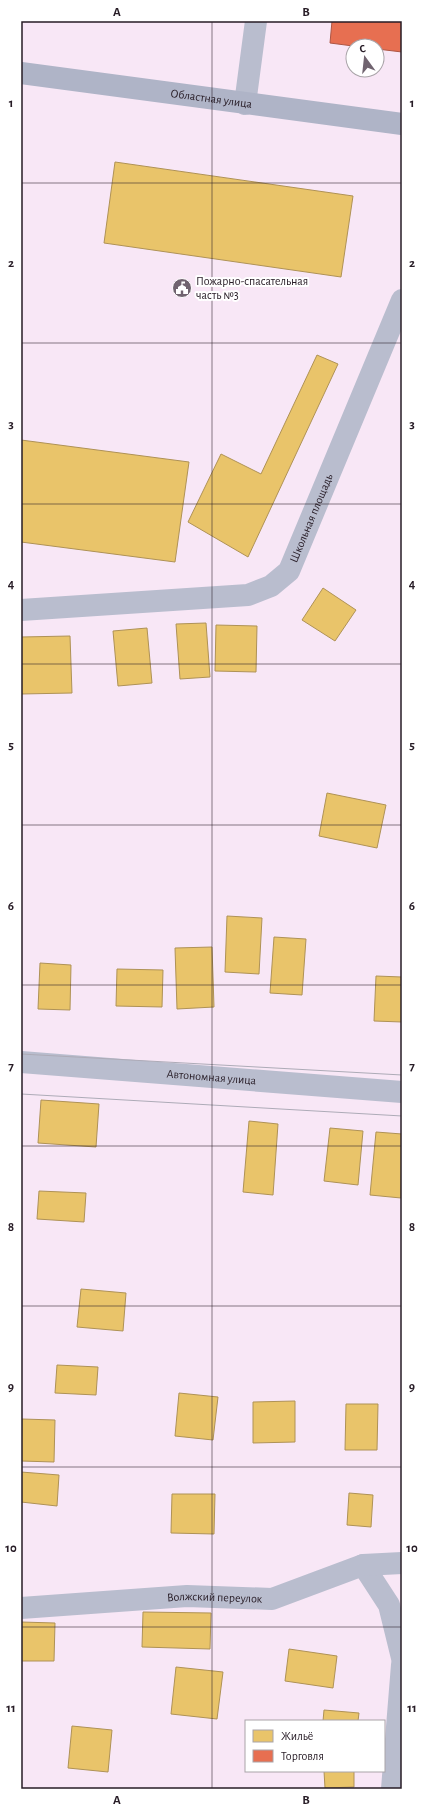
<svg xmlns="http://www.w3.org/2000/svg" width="423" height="1810" font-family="'Alegreya Sans',sans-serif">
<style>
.homes{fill:#e9c46a;stroke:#af9256}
.shops{fill:#e76f51;stroke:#ad5644}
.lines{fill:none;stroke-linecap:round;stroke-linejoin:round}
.minor{stroke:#b9bdce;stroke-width:22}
.secondary{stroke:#afb4c7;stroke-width:22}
.tram{stroke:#adabb7;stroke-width:1}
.grid{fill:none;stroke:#271c26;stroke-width:1;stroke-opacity:0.55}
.labels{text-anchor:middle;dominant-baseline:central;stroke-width:4;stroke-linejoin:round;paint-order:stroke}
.street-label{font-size:12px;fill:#271c26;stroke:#fff}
.poi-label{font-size:12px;fill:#271c26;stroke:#fff;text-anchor:start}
.neatline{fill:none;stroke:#271c26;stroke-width:1.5}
.grid-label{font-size:13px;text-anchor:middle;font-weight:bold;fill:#271c26}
</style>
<rect width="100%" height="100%" fill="#f8e7f6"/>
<path class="homes" d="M115,162L353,196L341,277L104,243Z
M317,355L338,364L248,557L188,522L221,454L261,474Z
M21,440L189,462L175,562L21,542Z
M323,588L356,610L335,641L302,620Z
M206,623L210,677L180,679L176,624Z
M216,625L257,626L256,672L215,671Z
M147,628L152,683L118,686L113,631Z
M70,636L72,693L21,694V637Z
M327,793L386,805L377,848L319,836Z
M227,916L262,918L259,974L225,972Z
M274,937L306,939L302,995L270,993Z
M212,947L214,1007L177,1009L175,948Z
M40,963L71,965L70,1010L38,1009Z
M117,969L163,970L162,1007L116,1006Z
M376,976L402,977V1022L374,1021Z
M41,1100L99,1104L96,1147L38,1143Z
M249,1121L278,1124L273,1195L243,1192Z
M330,1128L363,1131L358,1185L324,1181Z
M376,1132L402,1134L401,1198L370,1195Z
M39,1191L86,1193L84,1222L37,1219Z
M81,1289L126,1293L123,1331L77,1327Z
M57,1365L98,1367L96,1395L55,1393Z
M179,1393L218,1397L213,1440L175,1436Z
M295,1401V1442L253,1443V1402Z
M346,1404H378L377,1450H345Z
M22,1419L55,1420L54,1462L21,1461Z
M21,1472L59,1475L57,1506L21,1502Z
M349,1493L373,1495L371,1527L347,1525Z
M172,1494H215L214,1534L171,1533Z
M143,1612L211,1613L210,1649L142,1647Z
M21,1622L55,1623L54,1661H21Z
M289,1649L337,1656L333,1688L285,1681Z
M176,1667L223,1672L217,1719L171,1714Z
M324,1710L359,1713L358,1721H323Z
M72,1726L112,1730L108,1772L68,1768Z
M324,1771H354V1787L325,1788Z"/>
<path class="shops" d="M332,21H402V52L377,49V46H353L330,43Z"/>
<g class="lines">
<g class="minor">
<path d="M245,104L256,21"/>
<path id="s1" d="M21,610L248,595L271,586L289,571L402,300"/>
<path id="s2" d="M21,1062L402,1092"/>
<path d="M363,1565L389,1605L402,1658"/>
<path id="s3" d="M21,1608L187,1596L272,1599L363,1565L402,1563"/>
<path d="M392,1789L402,1665"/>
</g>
<path class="secondary" id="s4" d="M21,73L402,124"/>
<path class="tram" d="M21,1054L402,1075
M21,1094L402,1116"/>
</g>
<path class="grid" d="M212,21V1789M21,183H402M21,343H402M21,504H402M21,664H402M21,825H402M21,985H402M21,1146H402M21,1306H402M21,1467H402M21,1627H402"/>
<defs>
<g id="civic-disc" transform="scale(1)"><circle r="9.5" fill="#70636f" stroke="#fff"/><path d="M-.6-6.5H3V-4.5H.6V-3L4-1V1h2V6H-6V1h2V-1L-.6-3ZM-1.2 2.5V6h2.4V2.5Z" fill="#fff"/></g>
</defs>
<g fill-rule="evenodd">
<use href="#civic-disc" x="182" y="288"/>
</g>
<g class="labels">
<g class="street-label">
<text stroke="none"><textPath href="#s4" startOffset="192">Областная улица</textPath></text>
<text stroke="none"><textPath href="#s1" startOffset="333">Школьная площадь</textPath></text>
<text stroke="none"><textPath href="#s2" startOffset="191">Автономная улица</textPath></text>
<text stroke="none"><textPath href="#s3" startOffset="194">Волжский переулок</textPath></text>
</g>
<g class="poi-label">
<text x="196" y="281">Пожарно-спасательная<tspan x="196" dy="14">часть №3</tspan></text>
</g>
</g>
<rect width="423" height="1810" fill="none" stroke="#ffffff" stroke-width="44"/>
<rect x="245" y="1720" width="140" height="52" fill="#ffffff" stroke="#a9a4a8"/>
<rect x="253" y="1730" width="20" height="12" fill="#e9c46a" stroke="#a9a4a8"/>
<text x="281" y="1740" font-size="12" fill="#271c26">Жильё</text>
<rect x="253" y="1750" width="20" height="12" fill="#e76f51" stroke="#a9a4a8"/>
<text x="281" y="1760" font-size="12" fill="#271c26">Торговля</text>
<g transform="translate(365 58) rotate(345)"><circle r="19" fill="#ffffff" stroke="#a9a4a8"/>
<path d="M0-3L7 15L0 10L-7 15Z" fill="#70636f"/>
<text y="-6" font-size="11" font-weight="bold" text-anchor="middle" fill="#271c26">С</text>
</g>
<rect x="22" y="22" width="379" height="1766" class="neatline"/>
<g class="grid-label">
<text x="117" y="16">A</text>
<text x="306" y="16">B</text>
<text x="11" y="107">1</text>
<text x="412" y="107">1</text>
<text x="11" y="267">2</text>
<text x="412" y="267">2</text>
<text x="11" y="428">3</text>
<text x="412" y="428">3</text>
<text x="11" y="588">4</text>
<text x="412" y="588">4</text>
<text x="11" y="749">5</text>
<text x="412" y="749">5</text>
<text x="11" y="910">6</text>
<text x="412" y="910">6</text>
<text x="11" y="1070">7</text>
<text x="412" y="1070">7</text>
<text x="11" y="1231">8</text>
<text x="412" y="1231">8</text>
<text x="11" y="1391">9</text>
<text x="412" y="1391">9</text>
<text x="11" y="1552">10</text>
<text x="412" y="1552">10</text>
<text x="11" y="1712">11</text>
<text x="412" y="1712">11</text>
<text x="117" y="1804">A</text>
<text x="306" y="1804">B</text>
</g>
</svg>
